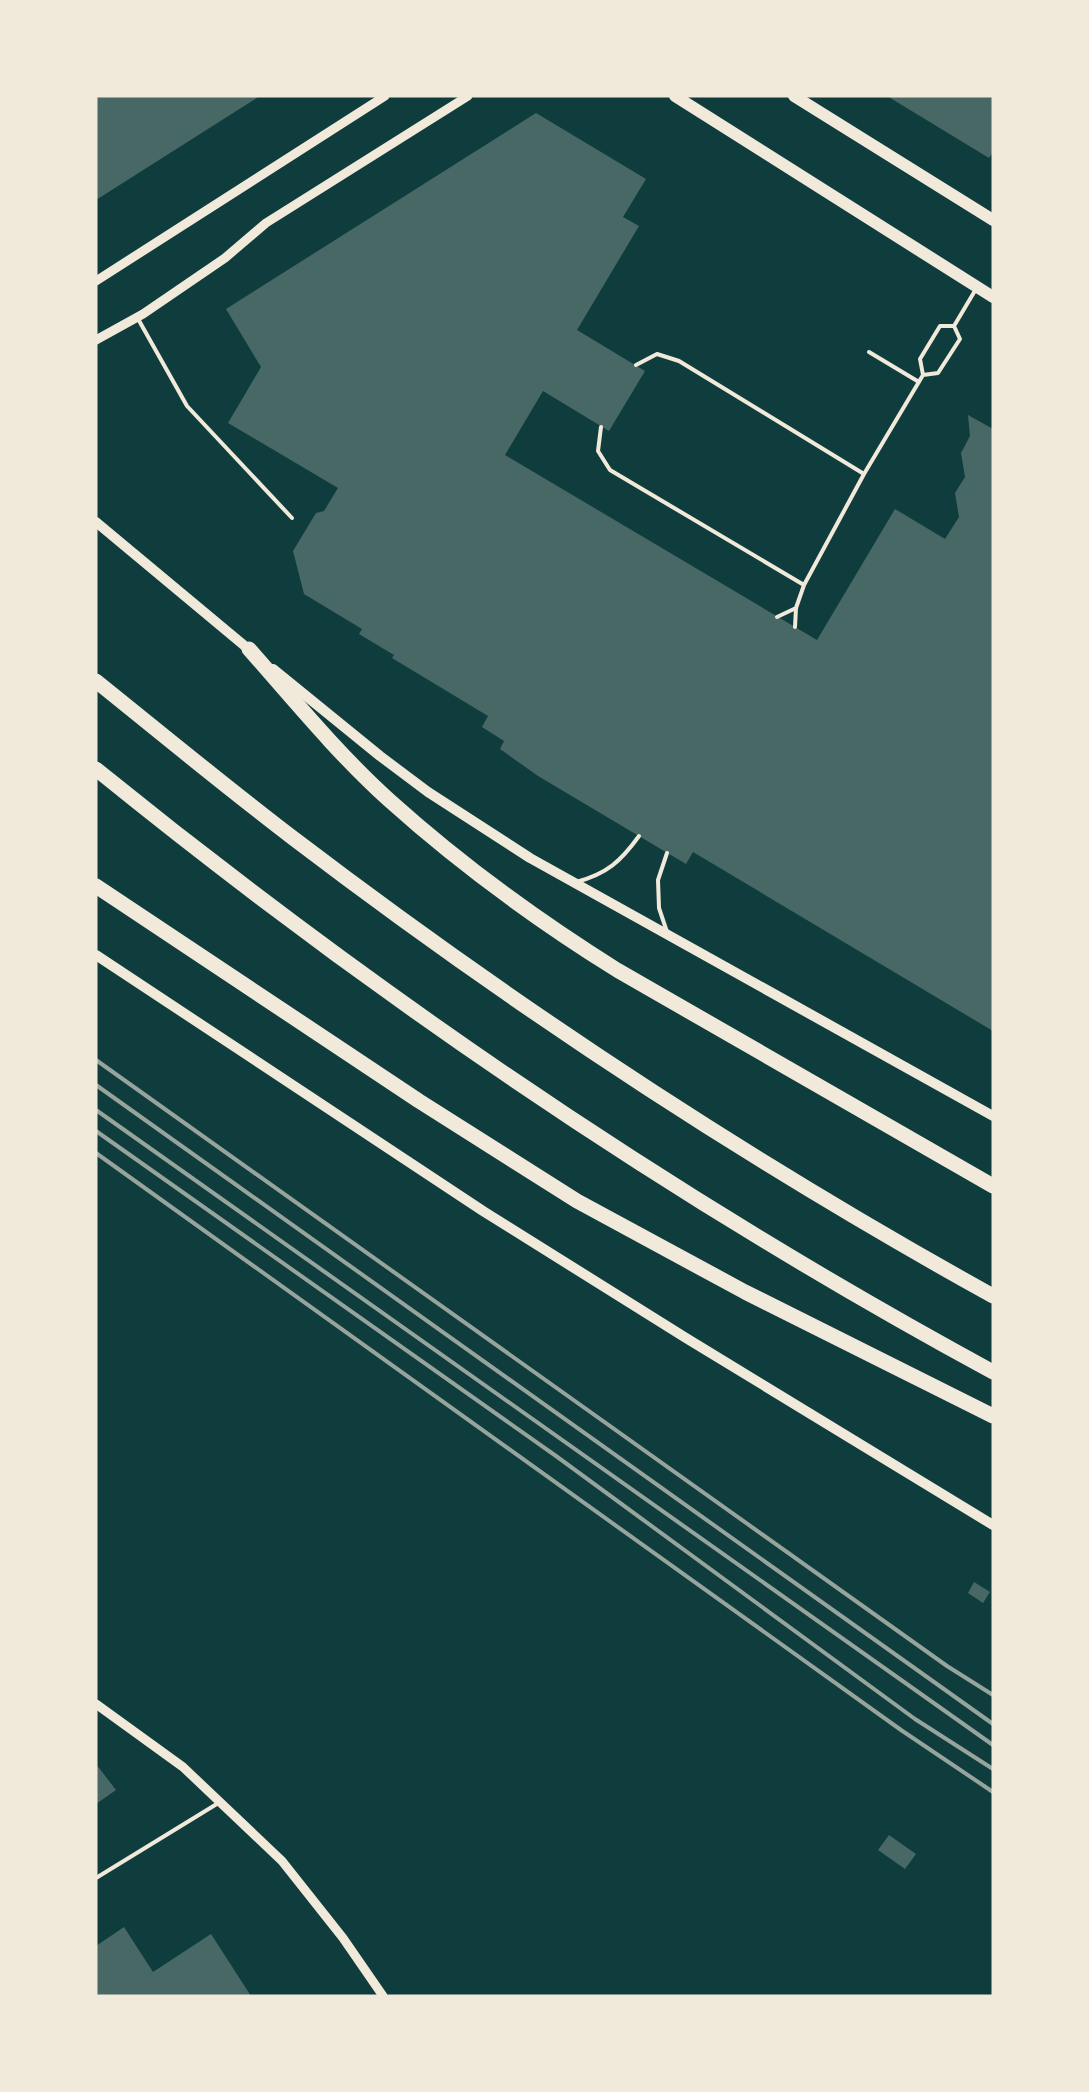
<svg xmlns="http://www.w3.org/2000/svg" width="1089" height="2092" font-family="'Sofia Sans Condensed',sans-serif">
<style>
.building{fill:#486865}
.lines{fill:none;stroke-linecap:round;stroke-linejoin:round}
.service{stroke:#f1e9da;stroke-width:4}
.tertiary{stroke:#f1e9da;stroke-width:9}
.secondary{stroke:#f1e9da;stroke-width:10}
.primary{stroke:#f1e9da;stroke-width:12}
.motorway{stroke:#f1e9da;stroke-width:15}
.rail{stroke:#97a49c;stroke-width:4}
</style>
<rect width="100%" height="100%" fill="#0f3d3e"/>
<path class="building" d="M96,96H260L96,200Z
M887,96H993V152L989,158Z
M536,113L646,179L623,217L639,226L577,330L645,371L609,431L543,391L505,455L817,640L895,509L945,539L959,517L955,493L965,477L961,453L970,436L968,415L993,429V1031L693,852L686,864L538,776L500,749L504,741L482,727L488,716L392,658L394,655L359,634L362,629L304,594L293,551L316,513L324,511L338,488L228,423L261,367L226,309Z
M974,1582L990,1592L983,1603L968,1593Z
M96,1764L116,1790L96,1804Z
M889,1835L916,1854L905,1869L878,1850Z
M124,1927L153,1972L211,1934L251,1996H96V1946Z"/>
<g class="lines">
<path class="service" d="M137,317L187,406L292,518
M954,326L976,289
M869,352L919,382
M636,365L657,354L679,361L864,474L923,375L920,359L940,326H954
M923,375L938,373L960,339L954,326
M601,427L598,451L610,470L804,585
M777,617L796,608
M795,627L796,608L804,585L864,474
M576,882C607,874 621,861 639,836
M667,932L659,908L658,880L667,853
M96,1878L220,1802"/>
<path class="tertiary" d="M96,281L385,96
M96,340L143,314L225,258L266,223L468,96
M96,1704L183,1767L282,1861L343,1938L383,1996"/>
<path class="secondary" d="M96,522L252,652
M273,669L380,756L428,792L530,858L993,1116
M96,955L483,1211L686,1338L993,1525"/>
<path class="primary" d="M675,96L993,297
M794,96L993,220"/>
<path class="motorway" d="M249,649C294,700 338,754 389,800C459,863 537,920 617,970L993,1186
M96,681C162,734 226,787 293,838C515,1007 749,1161 993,1296
M96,769C376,996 676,1200 993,1372
M96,886L419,1101L577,1201L745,1292L993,1416"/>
<path class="rail" d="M96,1060L947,1666L993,1695
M96,1085L993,1724
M96,1110L993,1745
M96,1131L556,1456L915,1719L993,1769
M96,1153L901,1730L993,1792"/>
</g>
<rect width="1089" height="2092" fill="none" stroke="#f1e9da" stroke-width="195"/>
</svg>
